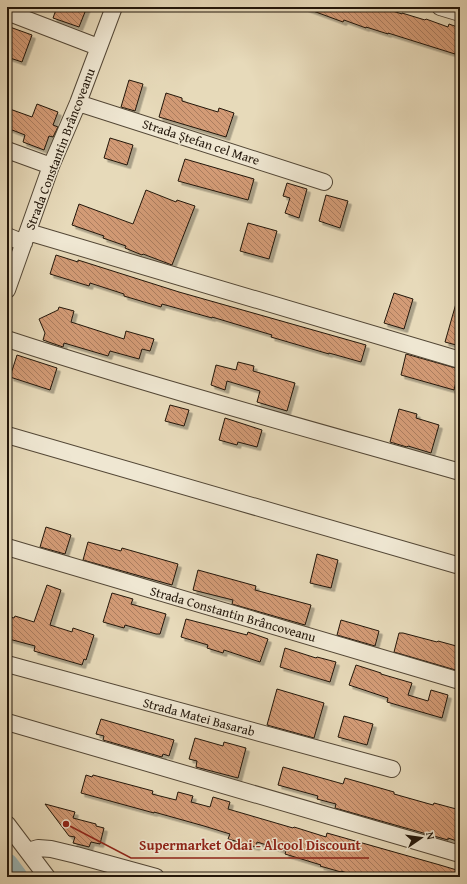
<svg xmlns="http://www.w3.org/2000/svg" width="467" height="884" font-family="'Gentium Book Plus',serif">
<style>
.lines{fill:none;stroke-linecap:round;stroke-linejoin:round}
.river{stroke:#9bb8ba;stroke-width:23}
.building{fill:url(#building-back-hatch);stroke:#22160a;filter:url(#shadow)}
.minor-casing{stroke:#534736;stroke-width:18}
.minor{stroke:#efe7d2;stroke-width:16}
.labels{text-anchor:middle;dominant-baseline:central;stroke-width:3;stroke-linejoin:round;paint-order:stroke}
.street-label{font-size:13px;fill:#22160a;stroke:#efe7d2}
.leader{fill:none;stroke:#8f2418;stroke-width:1.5}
.callout-dot{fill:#8f2418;stroke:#efe7d2;stroke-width:1.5}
.callout-label{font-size:14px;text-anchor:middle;font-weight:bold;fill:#8f2418;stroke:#efe7d2;stroke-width:3;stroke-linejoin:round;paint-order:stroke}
</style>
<defs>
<pattern id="building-back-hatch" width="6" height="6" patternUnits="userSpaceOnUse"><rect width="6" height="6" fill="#d39b76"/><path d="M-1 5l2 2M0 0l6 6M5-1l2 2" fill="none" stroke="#ab7d5f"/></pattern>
<filter id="shadow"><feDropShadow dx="3.5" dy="3.5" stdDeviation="0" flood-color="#0004"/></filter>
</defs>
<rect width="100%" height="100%" fill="#e7daba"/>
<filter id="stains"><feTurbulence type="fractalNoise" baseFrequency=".005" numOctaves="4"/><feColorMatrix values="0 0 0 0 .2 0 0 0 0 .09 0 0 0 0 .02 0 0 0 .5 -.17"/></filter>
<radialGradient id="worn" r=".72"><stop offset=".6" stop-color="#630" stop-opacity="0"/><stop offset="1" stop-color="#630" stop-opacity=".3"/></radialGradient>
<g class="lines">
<path class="river" d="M7,865L16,877"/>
</g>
<path class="building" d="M57,7H87L79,27L53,18Z
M305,7H380L402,14V13L425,20L426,19L448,27L449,24L460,28V40L455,54L388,33V34L366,27V28L344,20L343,22L305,8Z
M7,26L32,35L22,62L7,57Z
M129,80L143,84L135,111L121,107Z
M166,93L182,98V101L218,112L219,108L234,113L226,137L159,117Z
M37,104L58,112L53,125L58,127L53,137L49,136L44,150L23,142L25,135L7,128V108L32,117Z
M110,138L133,145L127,165L104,158Z
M185,159L254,179L248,200L178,181Z
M287,183L307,189L299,218L285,213L290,198L283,196Z
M146,190L176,202L177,200L195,206L172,265L143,254L142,255L125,248L126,246L103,238L104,236L72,225L79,204L133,224Z
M326,195L348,201L340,228L319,221Z
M248,223L277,231L269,259L240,251Z
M56,255L78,262V260L179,292L366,345L361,362L329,353V354L271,337L272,335L212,317V318L162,304L161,307L124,296V294L90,283L89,286L50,274Z
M394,293L413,299L404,329L384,323Z
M457,300H460V346L445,342Z
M59,307L74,311L71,322L124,339L126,331L154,339L150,351L142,349L139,359L110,351L108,356L64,343L63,347L43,340L45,333L39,319L58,310Z
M406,354L459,369L454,390L401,375Z
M17,355L57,368L50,390L10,377Z
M238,362L254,366L253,371L295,383L287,411L257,402L260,391L227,381L225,390L211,385L216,365L236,370Z
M170,405L189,410L184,426L165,421Z
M399,409L417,414L416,418L439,425L431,453L408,446L407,447L390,442Z
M225,418L262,430L257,447L238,442L237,445L219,440Z
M46,527L71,535L65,554L40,547Z
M88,542L121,551L122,548L178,564L172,585L83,560Z
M317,554L338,560L331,588L310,583Z
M198,570L256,586L255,590L311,605L305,625L232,604L233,600L193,590Z
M47,585L61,590L50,625L72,632L73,628L94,635L86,660L84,659L82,665L34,651L35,646L9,639L10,634L7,633V616L14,618L15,616L34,622Z
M112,593L133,599L131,604L166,614L160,634H156L125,625L124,628L103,622Z
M186,619L247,635L248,632L268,639L260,662L224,650L223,653L207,648L208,645L181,637Z
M341,620L379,631L375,646L337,635Z
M399,633H403L437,642L438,641L460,647V668L459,671L394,652Z
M285,648L316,658L317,657L336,662L330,682L280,667Z
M356,665L381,673V674L412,683L408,695L428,701L431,690L448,695L442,718L387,702L388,698L349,685Z
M277,689L324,703L314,738L267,725Z
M344,716L373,724L367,745L338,737Z
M101,719L174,740L169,756L163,754L162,757L103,740L104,736L96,734Z
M195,738L223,746L224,742L246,748L238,778L196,767L197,761L189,759Z
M283,767L343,784L345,778L394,792V794L433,805L434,803L460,810V842L448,838V840L335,808L336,804L317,799L318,796L278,785Z
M86,775L92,777L93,775L153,791L152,794L176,800L178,792L193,796L191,802L210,807L213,797L230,802L228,809L293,828L294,827L326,837L327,833L440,865L460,871V877H360L341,871V872L320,866L321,865L285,854L286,851L257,842L256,847L228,839L230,834L204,826L154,812V813L81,793Z
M45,804L75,812L73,818L96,824V826L104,828L100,844L91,842L89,847L73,843L75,837L69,836Z"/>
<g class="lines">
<g class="minor-casing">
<path id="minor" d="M440,7L460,13
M7,12L98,47
M78,103L324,182
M7,150L51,166
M28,232L460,360
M7,236L24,243
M7,290L51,166L78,103L114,7
M7,339C157,388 309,429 460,472
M7,435L460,566
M7,547L460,681
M7,664L392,769
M7,722L460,854
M7,824L47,877
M28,851L38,848L51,849L76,855L156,877"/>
</g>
<use href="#minor" class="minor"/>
</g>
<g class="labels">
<g class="street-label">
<text transform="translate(201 142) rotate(18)">Strada Ștefan cel Mare</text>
<text transform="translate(60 149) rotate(-69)">Strada Constantin Brâncoveanu</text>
<text transform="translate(233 614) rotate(16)">Strada Constantin Brâncoveanu</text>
<text transform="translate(199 717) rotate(15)">Strada Matei Basarab</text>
</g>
</g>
<path class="leader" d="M66 824L131 858H369"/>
<circle class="callout-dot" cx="66" cy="824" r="4"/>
<g class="callout-label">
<text x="250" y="850">Supermarket Odai - Alcool Discount</text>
</g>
<rect width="467" height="884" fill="none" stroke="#e7daba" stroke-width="24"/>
<rect x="8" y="8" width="451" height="868" fill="none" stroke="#22160a" stroke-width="2"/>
<rect x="12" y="12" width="443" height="860" fill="none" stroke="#22160a"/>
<g transform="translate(421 838) rotate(77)" stroke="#efe7d2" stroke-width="3" paint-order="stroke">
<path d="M0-3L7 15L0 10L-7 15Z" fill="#22160a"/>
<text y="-6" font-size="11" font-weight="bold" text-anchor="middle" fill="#22160a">N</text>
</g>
<rect width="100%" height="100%" filter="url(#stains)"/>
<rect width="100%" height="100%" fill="url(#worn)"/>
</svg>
